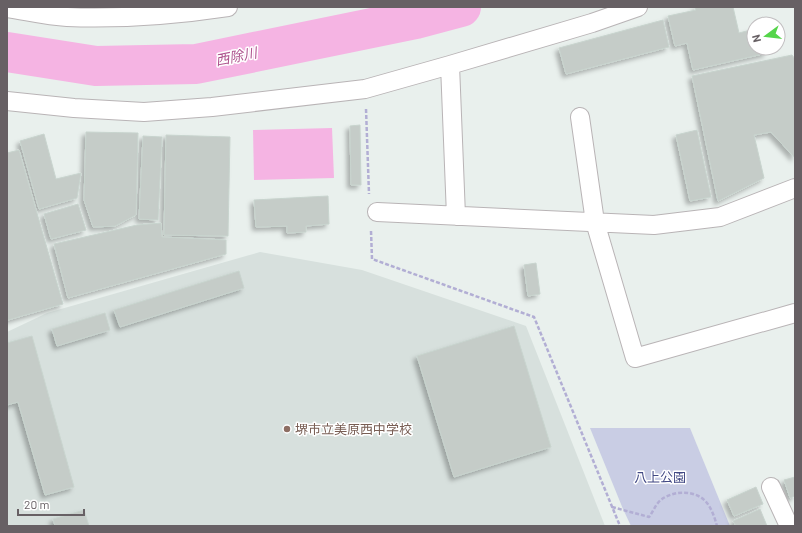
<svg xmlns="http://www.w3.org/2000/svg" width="802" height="533" font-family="Barlow,'Noto Sans JP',sans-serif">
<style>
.education{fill:#d7e0dd}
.green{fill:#c9cde4}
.water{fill:#f5b4e3}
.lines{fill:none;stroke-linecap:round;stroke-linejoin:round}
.river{stroke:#f5b4e3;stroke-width:40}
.building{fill:#c5ccc8;stroke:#c8d4ce;filter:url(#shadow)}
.minor-casing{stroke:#b9b4b6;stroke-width:20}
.path{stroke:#b2aed4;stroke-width:2.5;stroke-dasharray:4 2;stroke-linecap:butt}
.minor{stroke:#fff;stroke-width:18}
.education-dot{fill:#8d6e63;stroke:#fff;stroke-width:1.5}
.labels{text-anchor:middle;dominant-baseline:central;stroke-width:3;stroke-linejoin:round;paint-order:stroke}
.education-label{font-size:13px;fill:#785e54;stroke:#fff;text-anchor:start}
.park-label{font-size:13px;fill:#424984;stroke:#fff}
.water-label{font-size:14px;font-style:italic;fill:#ae548e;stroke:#fff}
</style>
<defs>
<filter id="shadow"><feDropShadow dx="-3.5" dy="3.5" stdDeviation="2" flood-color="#0004"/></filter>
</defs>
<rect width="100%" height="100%" fill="#e9f0ed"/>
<path class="education" d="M260,252L362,270L526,326L605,526H7V332L47,313Z"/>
<path class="green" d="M590,428H690L730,526H631L623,509Z"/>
<path class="water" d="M332,128L334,178L254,180L253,130Z"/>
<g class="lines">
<path class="river" d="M7,52L96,66L196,64L416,19L461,7"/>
</g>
<path class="building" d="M695,7H733L739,33L754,29V48H766L767,53L693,70L687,43L675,46L668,16L696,10Z
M663,20L669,47L566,74L559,48Z
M792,55L795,59V158L771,132L754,135L764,178L718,201L692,76Z
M360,125L361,185H351L350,126Z
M697,130L711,197L690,201L676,135Z
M86,132L138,133L136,215L115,226L93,227L84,200Z
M44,134L56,179L81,173L77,198L39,209L20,141Z
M166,135L230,137L228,236L164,235Z
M143,136L162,137L158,220L139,219Z
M19,150L63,304L8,320L7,316V153Z
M328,196L329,224L306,226V232L287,233V226L256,227L254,200Z
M78,204L86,230L51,239L44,214Z
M161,223L162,237L226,240V254L68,298L54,244L137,225Z
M536,263L540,294L528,296L524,265Z
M239,271L244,288L120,327L114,310Z
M105,313L110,330L57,346L52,329Z
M514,326L551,447L454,477L417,356Z
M32,336L74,487L45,495L18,402L7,405V343Z
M795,477V496L790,498L784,480Z
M756,487L763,504L734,516L727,500Z
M760,509L767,526H736L733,521Z
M84,510L89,526H55L53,519Z"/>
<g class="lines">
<g class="minor-casing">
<path id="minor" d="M7,8C27,11 47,16 67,17C121,19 175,15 228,7
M450,65L456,216
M7,101L74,108L144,112L212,107L365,89L450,65L592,23L638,7
M580,117L595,222L635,358L795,313
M377,212L654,225L720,217L795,188
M771,487L789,526"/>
</g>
<path class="path" d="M366,109L369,194
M371,231L372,259L534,317L620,526
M612,507L649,517C653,512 656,503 662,499C675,490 697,490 707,503C712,509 715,519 717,526"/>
<use href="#minor" class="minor"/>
</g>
<circle class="education-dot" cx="287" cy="429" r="4"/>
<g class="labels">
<g class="education-label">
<text x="295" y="429">堺市立美原西中学校</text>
</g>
<g class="park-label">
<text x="660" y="477">八上公園</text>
</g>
<g class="water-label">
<text transform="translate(236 56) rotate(-11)">西除川</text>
</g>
</g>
<rect width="802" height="533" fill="none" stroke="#676064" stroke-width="16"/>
<g transform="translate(766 36) rotate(255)"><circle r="19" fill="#ffffff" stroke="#c2bfc1"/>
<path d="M0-3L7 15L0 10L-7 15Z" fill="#55d54a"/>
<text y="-6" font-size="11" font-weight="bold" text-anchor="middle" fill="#676064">N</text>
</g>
<path d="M18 509v6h66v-6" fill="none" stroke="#676064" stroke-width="2"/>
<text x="24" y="509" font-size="12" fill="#676064" stroke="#ffffff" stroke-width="3" paint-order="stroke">20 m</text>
</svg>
